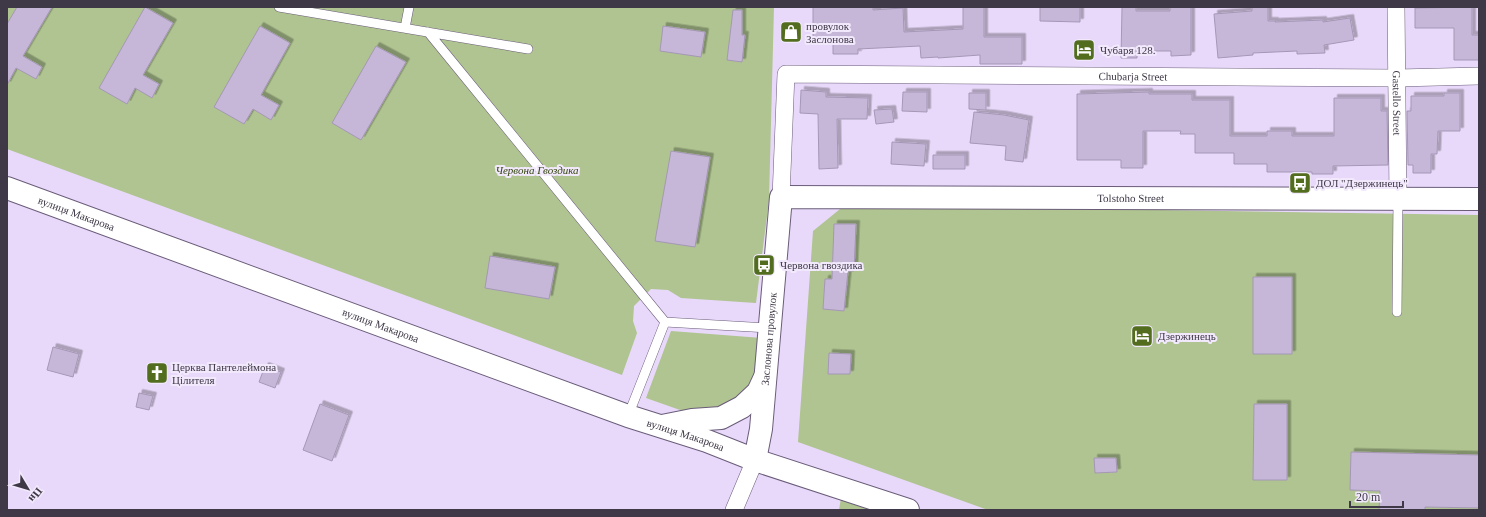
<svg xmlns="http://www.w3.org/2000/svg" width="1486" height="517" font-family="Georgia,serif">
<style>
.green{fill:#afc490}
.building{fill:#c6b7d8;stroke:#a597b6;filter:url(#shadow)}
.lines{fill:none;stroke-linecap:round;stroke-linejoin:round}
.service-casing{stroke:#6a5c79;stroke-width:10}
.minor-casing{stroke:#6a5c79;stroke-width:18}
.secondary-casing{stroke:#6a5c79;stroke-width:24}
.service{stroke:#fff;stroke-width:9}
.minor{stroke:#fff;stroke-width:17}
.secondary{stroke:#fff;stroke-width:22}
.labels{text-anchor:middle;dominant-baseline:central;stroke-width:4;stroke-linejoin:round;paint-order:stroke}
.poi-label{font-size:11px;fill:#3f3947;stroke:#f2e9fd;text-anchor:start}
.street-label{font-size:11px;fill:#3f3947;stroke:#f2e9fd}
.park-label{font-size:11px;font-style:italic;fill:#31430b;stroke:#f2e9fd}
</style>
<defs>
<filter id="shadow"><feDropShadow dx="3.5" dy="-3.5" stdDeviation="0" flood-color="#0004"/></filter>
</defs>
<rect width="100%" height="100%" fill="#e8d9fa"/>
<path class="green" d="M7,7H774L769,200L756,303L681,298L668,290L651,289L634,306L633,321L637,333L622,375L7,149Z
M845,205L1479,215V510H988L798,442L813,231Z
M671,331L762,338L760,366L744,395L712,410L696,411L680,410L646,398Z
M841,498L871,510H839Z"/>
<path class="building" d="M17,7H52L23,56L42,67L36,79L16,68L7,85V24Z
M145,7L173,23L143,75L159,84L152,98L135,88L127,104L99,88Z
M813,7H873V10L903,8L904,32L963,29V7H984V37H1022V64H980V55L938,58V57L921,58L920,46L858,49V54H833V42L813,41Z
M1040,7H1080V22L1040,21Z
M1122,7H1136V11H1170V7H1191V55L1171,56V51H1137V58H1121Z
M1252,7H1268V21H1275V22L1323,20V22L1350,18L1354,40L1324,45L1325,53L1297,54V51L1253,53V55L1218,58L1214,14L1252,11Z
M1472,7V35H1479V60H1454V28H1415V8Z
M733,10H742V35H745L742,62L727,60Z
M260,26L290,43L261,95L279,105L271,120L253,109L244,124L214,107Z
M663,26L705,32L701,57L660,51Z
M376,46L406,62L361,140L332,123Z
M801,90L826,92V97L868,98L867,119H837L838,168L819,169L818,114L800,113Z
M903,92H927V112L902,111Z
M1149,92V94H1192V100H1230V136H1267V131H1292V136H1334V98H1381V111H1387L1388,165L1333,166V174H1312V172H1267V164H1234V153H1195V134H1180L1181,131H1143V168H1121V160H1077V94Z
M969,93H986V110L969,109Z
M1444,93H1460V131H1438L1437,154H1431V173H1413V165H1408L1407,111H1411V96H1444Z
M892,109L894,122L876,124L874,110Z
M974,112L1004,115L1029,120L1023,162L1005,160L1006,146L970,143Z
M892,142L926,144L924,166L891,164Z
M671,151L710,157L695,247L655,241Z
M933,155H965V169H933Z
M834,224H856L854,271H848L844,311L823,309L825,279H832Z
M490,256L555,267L549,299L485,288Z
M1253,277H1292V354H1253Z
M53,347L79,354L73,377L47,370Z
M829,353L851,354L850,374H828Z
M265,366L281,372L275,388L259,382Z
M139,393L153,396L149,410L136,407Z
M320,404L349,415L332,461L303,450Z
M1254,404H1287V480H1253Z
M1351,452L1479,455V508L1425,507V510H1379L1380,491L1350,490Z
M1094,458H1116L1117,472L1095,473Z"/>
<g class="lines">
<g class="service-casing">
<path id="service" d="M279,7L528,49
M405,28L409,7
M428,32L665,322
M1397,312L1398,199
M628,416L665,322L770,328"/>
</g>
<g class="minor-casing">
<g id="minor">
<path id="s1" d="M1396,7L1398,199"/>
<path id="s2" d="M781,197L786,74L1398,78L1479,76"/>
<path d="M734,510L755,460"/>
</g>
</g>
<g class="secondary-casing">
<g id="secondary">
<path id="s3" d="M7,188L628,416L707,441L755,460L908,510"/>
<path d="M662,426L692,420L721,418L742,407L758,392L765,377"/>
<path id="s4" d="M755,460L761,429L781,197L1479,199"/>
</g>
</g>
<use href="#service" class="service"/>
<use href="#minor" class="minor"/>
<use href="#secondary" class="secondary"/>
</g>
<defs>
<g id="shop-square" transform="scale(1.15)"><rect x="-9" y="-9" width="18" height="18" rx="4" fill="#536d1f" stroke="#f2e9fd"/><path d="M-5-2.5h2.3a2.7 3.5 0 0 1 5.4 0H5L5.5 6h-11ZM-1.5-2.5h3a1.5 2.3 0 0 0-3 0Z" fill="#fff"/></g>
<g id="hotel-square" transform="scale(1.15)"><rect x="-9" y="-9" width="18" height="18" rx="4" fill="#536d1f" stroke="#f2e9fd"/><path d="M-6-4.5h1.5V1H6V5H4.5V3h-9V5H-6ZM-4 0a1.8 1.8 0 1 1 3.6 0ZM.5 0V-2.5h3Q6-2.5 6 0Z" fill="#fff"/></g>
<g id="bus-square" transform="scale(1.15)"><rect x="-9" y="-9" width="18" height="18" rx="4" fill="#536d1f" stroke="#f2e9fd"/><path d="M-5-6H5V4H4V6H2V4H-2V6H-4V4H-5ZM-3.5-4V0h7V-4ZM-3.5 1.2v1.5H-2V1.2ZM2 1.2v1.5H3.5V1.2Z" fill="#fff"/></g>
<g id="church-square" transform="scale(1.15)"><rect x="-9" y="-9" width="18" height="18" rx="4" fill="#536d1f" stroke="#f2e9fd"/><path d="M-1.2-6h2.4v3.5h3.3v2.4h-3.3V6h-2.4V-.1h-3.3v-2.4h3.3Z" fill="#fff"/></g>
</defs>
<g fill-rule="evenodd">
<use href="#shop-square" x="791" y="32"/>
<use href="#hotel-square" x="1084" y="50"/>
<use href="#bus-square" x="1300" y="183"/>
<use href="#bus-square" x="764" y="265"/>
<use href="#hotel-square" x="1142" y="336"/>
<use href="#church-square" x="157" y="373"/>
</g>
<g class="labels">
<g class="poi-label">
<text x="806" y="26">провулок<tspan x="806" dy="13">Заслонова</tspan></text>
<text x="1100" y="50">Чубаря 128.</text>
<text x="1316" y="183">ДОЛ "Дзержинець"</text>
<text x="780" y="265">Червона гвоздика</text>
<text x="1158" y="336">Дзержинець</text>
<text x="172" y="367">Церква Пантелеймона<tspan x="172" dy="13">Цілителя</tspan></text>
</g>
<g class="street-label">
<text stroke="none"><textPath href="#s2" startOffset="470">Chubarja Street</textPath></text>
<text stroke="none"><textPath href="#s1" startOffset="96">Gastello Street</textPath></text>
<text stroke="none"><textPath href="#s4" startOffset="614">Tolstoho Street</textPath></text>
<text stroke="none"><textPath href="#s3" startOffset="74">вулиця Макарова</textPath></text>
<text stroke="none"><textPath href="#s3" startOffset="398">вулиця Макарова</textPath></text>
<text stroke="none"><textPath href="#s4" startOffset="122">Заслонова провулок</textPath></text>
<text stroke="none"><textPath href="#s3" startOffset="722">вулиця Макарова</textPath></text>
</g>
<g class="park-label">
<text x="537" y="170">Червона Гвоздика</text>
</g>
</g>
<rect width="1486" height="517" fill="none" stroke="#3f3947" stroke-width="16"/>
<g transform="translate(28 489) rotate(128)" stroke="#f2e9fd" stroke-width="3" paint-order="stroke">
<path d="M0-3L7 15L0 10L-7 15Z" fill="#3f3947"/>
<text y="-6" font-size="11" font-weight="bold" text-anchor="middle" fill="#3f3947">Пн</text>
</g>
<path d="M1350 501v6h53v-6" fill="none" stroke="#3f3947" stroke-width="2"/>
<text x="1356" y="501" font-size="12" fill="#3f3947" stroke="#f2e9fd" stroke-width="3" paint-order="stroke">20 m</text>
</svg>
